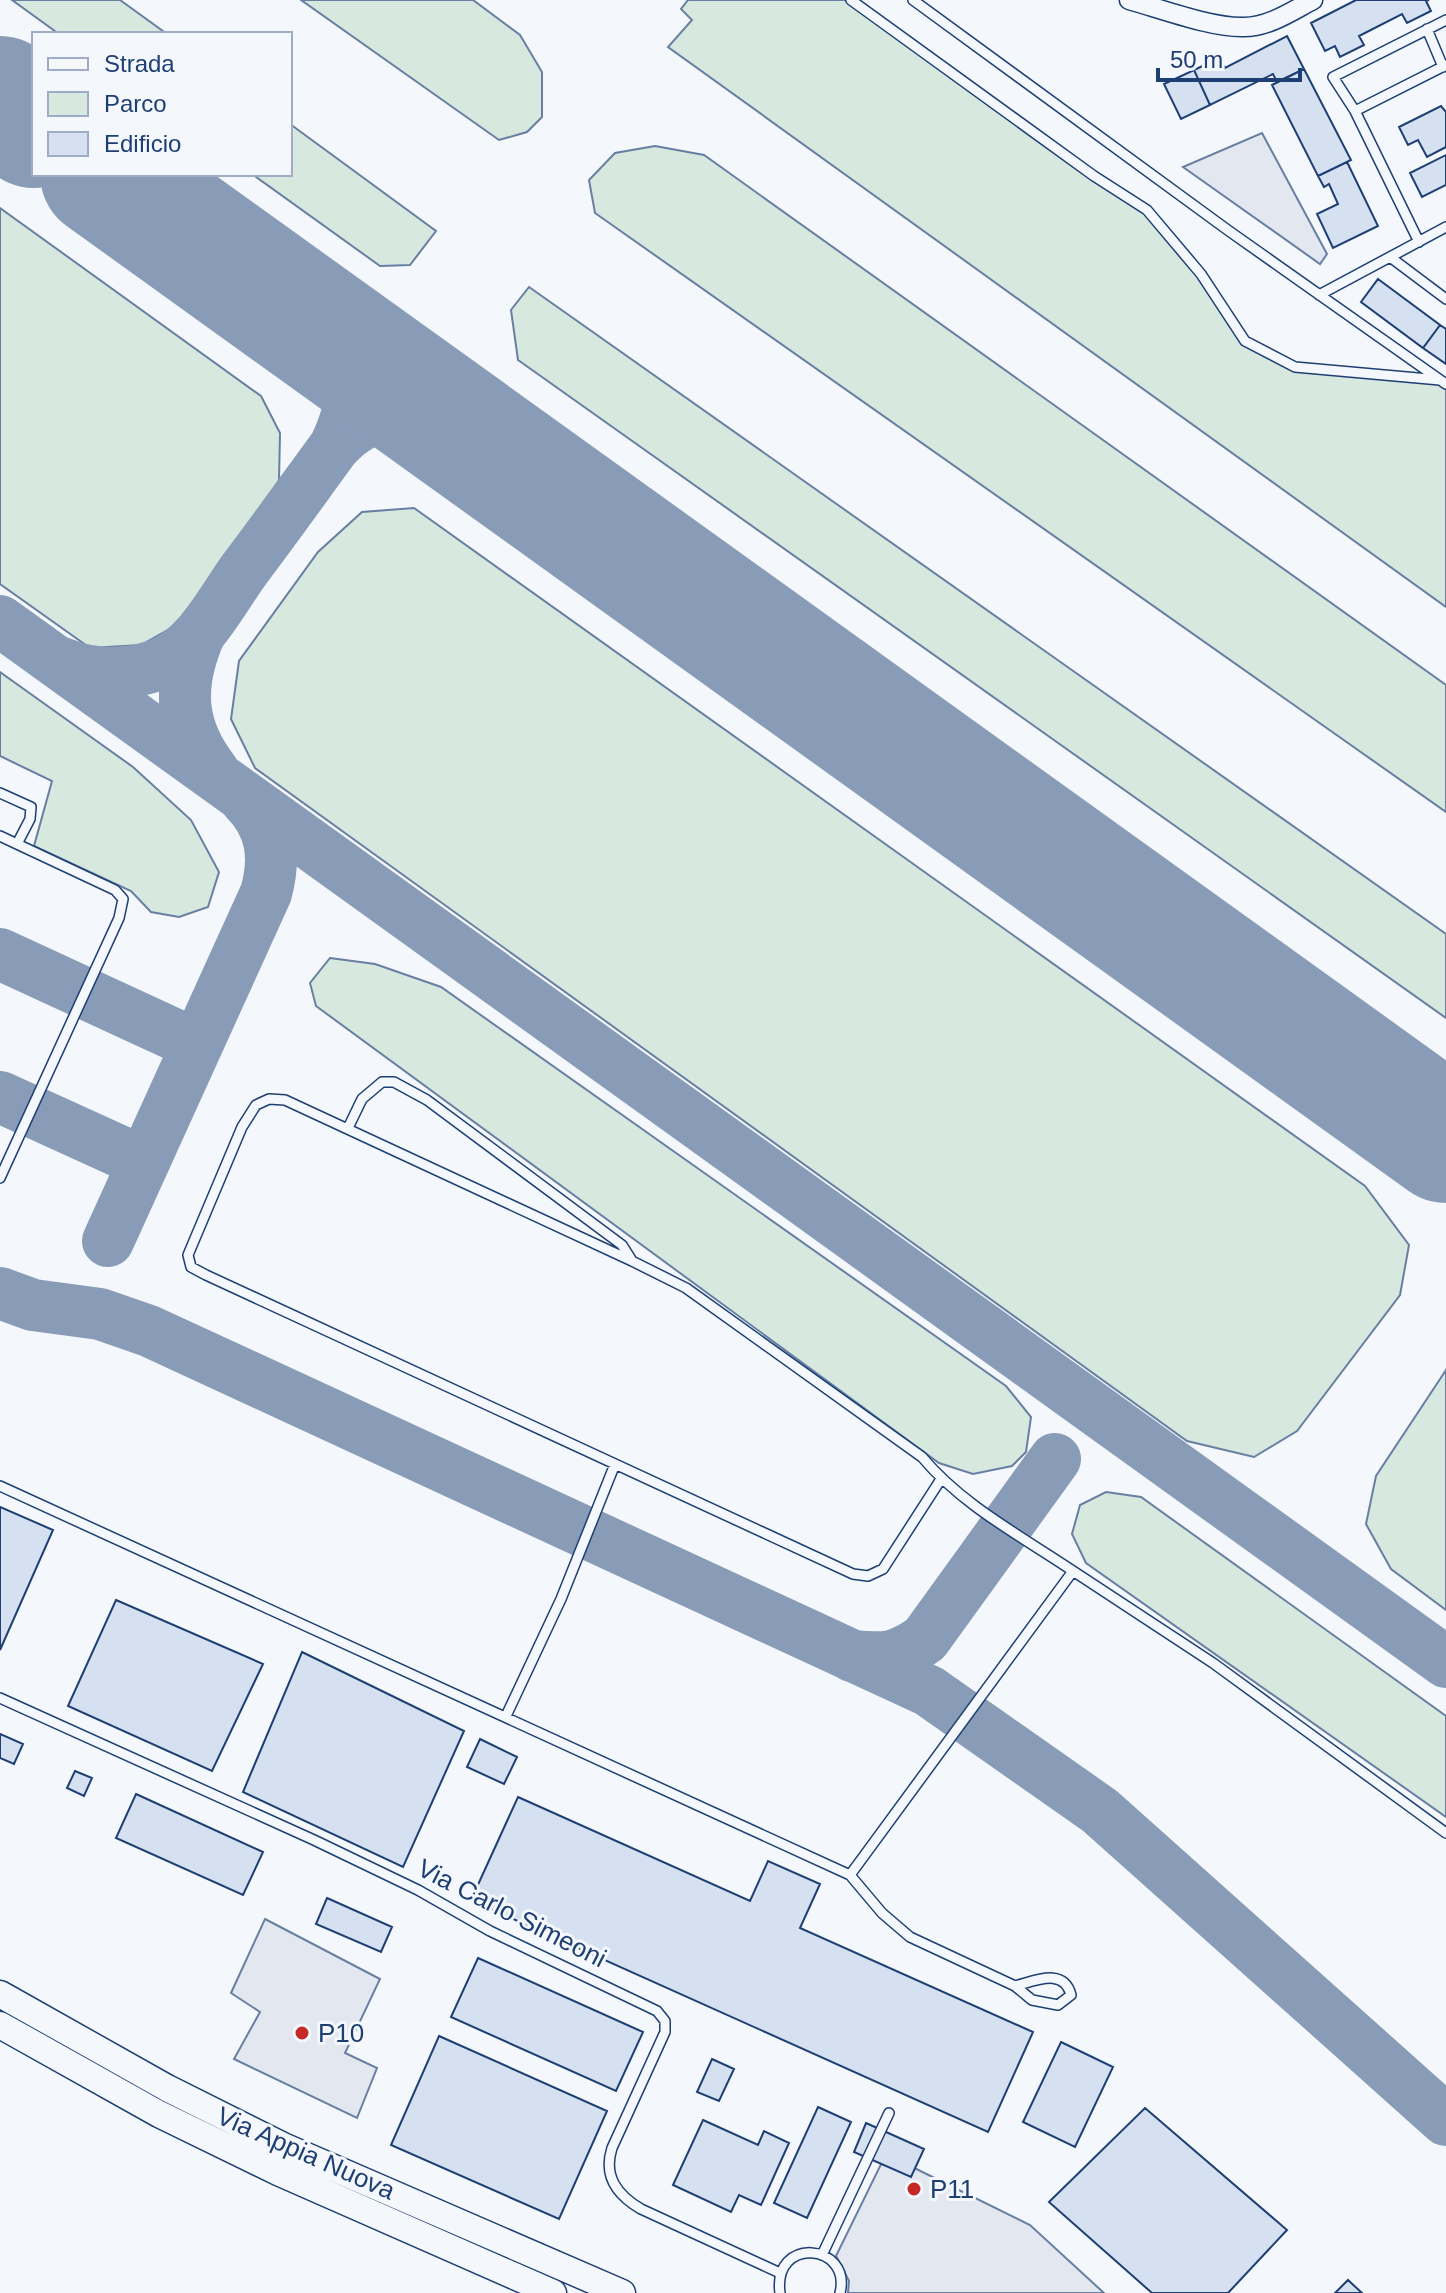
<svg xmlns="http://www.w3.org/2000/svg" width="1446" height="2293" font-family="Helvetica,sans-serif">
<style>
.green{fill:#d7e8df;stroke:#687fa3;stroke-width:2}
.parking{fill:#e3e8f0;stroke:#687fa3;stroke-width:2}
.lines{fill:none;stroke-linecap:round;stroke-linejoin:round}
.taxiway{stroke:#889bb7;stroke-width:52}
.runway{stroke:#889bb7;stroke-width:128}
.building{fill:#d5e0f0;stroke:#1d3f73;stroke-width:2}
.service-casing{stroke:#1d3f73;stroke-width:12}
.minor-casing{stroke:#1d3f73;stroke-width:21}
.primary-casing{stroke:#1d3f73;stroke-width:29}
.service{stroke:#f4f7fb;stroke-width:9}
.minor{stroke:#f4f7fb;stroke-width:18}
.primary{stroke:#f4f7fb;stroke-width:26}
.poi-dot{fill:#c62828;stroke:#f4f7fb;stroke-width:3}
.labels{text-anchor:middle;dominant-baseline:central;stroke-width:6;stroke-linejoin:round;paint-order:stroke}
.street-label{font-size:26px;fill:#1d3f73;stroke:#f4f7fb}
.poi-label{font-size:26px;fill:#1d3f73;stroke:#f4f7fb;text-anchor:start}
</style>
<rect width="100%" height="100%" fill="#f4f7fb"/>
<path class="green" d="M12,0H120L167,34H59Z
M301,0H473L520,35L542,72V117L527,132L499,140Z
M688,0H851L1147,210L1201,274L1245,341L1295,367L1446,384V607L668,47L692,20L681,9Z
M290,124L436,231L410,265L380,266L252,174H290Z
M655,146L704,155L1446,685V812L595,213L589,180L615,153Z
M0,208L261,396L280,433L279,481L189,618L141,645L90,648L0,584Z
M529,287L1446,934V1018L518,360L511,310Z
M414,508L1365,1186L1409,1245L1400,1295L1297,1431L1254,1457L1187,1441L255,768L231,719L239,661L318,552L362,512Z
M0,672L133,767L191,820L219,872L208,907L179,917L151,912L131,891L34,846L52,781L0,756Z
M330,958L375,964L441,987L1006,1386L1031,1417L1026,1452L1012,1466L973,1474L939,1463L316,1006L310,983Z
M1446,1370V1610L1391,1569L1366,1524L1376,1476Z
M1106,1492L1141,1497L1446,1716V1817L1086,1563L1072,1534L1080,1505Z"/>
<path class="parking" d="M1262,133L1327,254L1320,264L1183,167Z
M265,1919L380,1979L345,2053L377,2068L357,2118L234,2059L260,2012L231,1993Z
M886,2154L1030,2225L1104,2293H848L849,2281L836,2256Z"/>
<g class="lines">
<path class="taxiway" d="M335,446C371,407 413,408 459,429
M0,621L1446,1662
M200,633C178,684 178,726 214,772
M62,663C92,676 134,676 164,662C201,644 221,602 244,570C275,529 305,487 335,446C361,392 352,368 315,325
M0,954L197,1045
M0,1097L143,1162
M108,1241L266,893C276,857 272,826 245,799
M0,1293L33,1305L100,1314L149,1331L929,1691L1100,1811L1446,2120
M852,1656C885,1659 897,1659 925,1639L1055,1459"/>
<path class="runway" d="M0,100L34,124
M104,174L1446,1139"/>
</g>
<path class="building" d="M1356,0H1429L1426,1L1431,11L1407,23L1402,14L1359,36L1364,45L1340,57L1335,46L1325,51L1311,23Z
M1287,36L1304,69L1277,82L1273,74L1210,105L1194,70L1219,58L1225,68Z
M1304,69L1351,160L1318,176L1272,85Z
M1194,70L1210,105L1181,119L1164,84Z
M1441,106L1446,112V147L1427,157L1418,140L1408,145L1399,127Z
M1446,155V185L1422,197L1410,173Z
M1347,162L1378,226L1333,248L1317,214L1338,204L1329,184L1324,187L1318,176Z
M1378,279L1440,325L1423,348L1361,302Z
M1440,325L1446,329V364L1423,348Z
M0,1507L53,1530L0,1650Z
M116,1600L263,1664L212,1771L68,1706Z
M302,1652L464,1731L403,1867L243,1792Z
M0,1734L23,1744L14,1764L0,1758Z
M480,1739L517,1757L504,1784L467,1767Z
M75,1771L92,1778L84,1796L67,1788Z
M136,1794L263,1852L243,1895L116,1838Z
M518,1797L750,1901L768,1861L820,1884L800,1928L1033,2032L988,2132L471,1900Z
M327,1898L392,1927L381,1952L316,1924Z
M478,1958L643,2032L616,2091L451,2017Z
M439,2036L607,2111L559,2219L391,2145Z
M1061,2042L1113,2067L1075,2147L1023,2122Z
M712,2059L734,2069L719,2101L697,2092Z
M818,2107L851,2122L807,2218L774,2203Z
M1145,2108L1287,2230L1228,2293H1152L1049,2202Z
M703,2120L758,2145L764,2131L789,2143L761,2205L739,2195L731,2212L673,2185Z
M866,2123L924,2149L911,2177L854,2152Z
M1348,2280L1362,2293H1335Z"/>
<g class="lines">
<g class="service-casing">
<path id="service" d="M851,0L1094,176L1147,210L1201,274L1245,341L1295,367L1440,380
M913,0L1229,231L1446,384
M1427,29L1443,67
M1355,111L1333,77L1446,20
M1419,242L1355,111L1446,65
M1390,257L1446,299
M1319,295L1446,227
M0,793L31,807L30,819L17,844
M0,836L115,890L123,899L119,918L0,1178
M348,1128L362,1099L382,1082H394L427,1100L622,1245L632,1261L686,1288L922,1457C962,1505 1021,1536 1073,1571
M632,1261L285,1100L269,1099L256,1105L242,1127L188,1255L191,1267L206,1275L853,1574L868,1576L883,1569L941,1479
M0,1486L850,1875L882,1913L910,1937L1015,1986L1032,2000L1058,2005L1071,1995C1064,1967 1035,1981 1015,1986
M0,1698L314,1840L418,1890L490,1931L657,2011L665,2021V2032L612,2148C603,2176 617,2195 641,2209L780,2273
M506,1716L561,1599L615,1464
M850,1875L1073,1571L1213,1663L1446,1833
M822,2255L889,2113
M780,2293C772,2236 852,2243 840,2293"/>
</g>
<g class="minor-casing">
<path id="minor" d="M1129,0C1161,9 1212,28 1244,27C1269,27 1292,11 1313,0"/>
</g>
<g class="primary-casing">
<path id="primary" d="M0,1994L167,2088L283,2146L622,2293
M0,2025L159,2114L278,2172L553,2293"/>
</g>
<use href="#service" class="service"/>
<use href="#minor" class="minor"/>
<use href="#primary" class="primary"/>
</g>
<g class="poi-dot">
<circle cx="302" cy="2033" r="8"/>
<circle cx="914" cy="2189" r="8"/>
</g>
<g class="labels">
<g class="street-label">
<text transform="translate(512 1913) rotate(27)">Via Carlo Simeoni</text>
<text transform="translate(306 2153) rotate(24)">Via Appia Nuova</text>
</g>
<g class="poi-label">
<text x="318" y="2033">P10</text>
<text x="930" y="2189">P11</text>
</g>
</g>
<rect x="32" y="32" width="260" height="144" fill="#f4f7fb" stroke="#9eadc5" stroke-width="2"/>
<rect x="48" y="58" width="40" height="12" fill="#f4f7fb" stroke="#9eadc5" stroke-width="2"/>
<text x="104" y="72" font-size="24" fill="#1d3f73">Strada</text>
<rect x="48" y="92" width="40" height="24" fill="#d7e8df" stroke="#9eadc5" stroke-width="2"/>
<text x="104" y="112" font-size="24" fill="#1d3f73">Parco</text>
<rect x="48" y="132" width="40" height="24" fill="#d5e0f0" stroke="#9eadc5" stroke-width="2"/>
<text x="104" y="152" font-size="24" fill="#1d3f73">Edificio</text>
<path d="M1158 68v12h142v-12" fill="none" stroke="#1d3f73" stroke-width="4"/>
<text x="1170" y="68" font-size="24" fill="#1d3f73" stroke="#f4f7fb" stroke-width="6" paint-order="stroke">50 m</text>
</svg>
